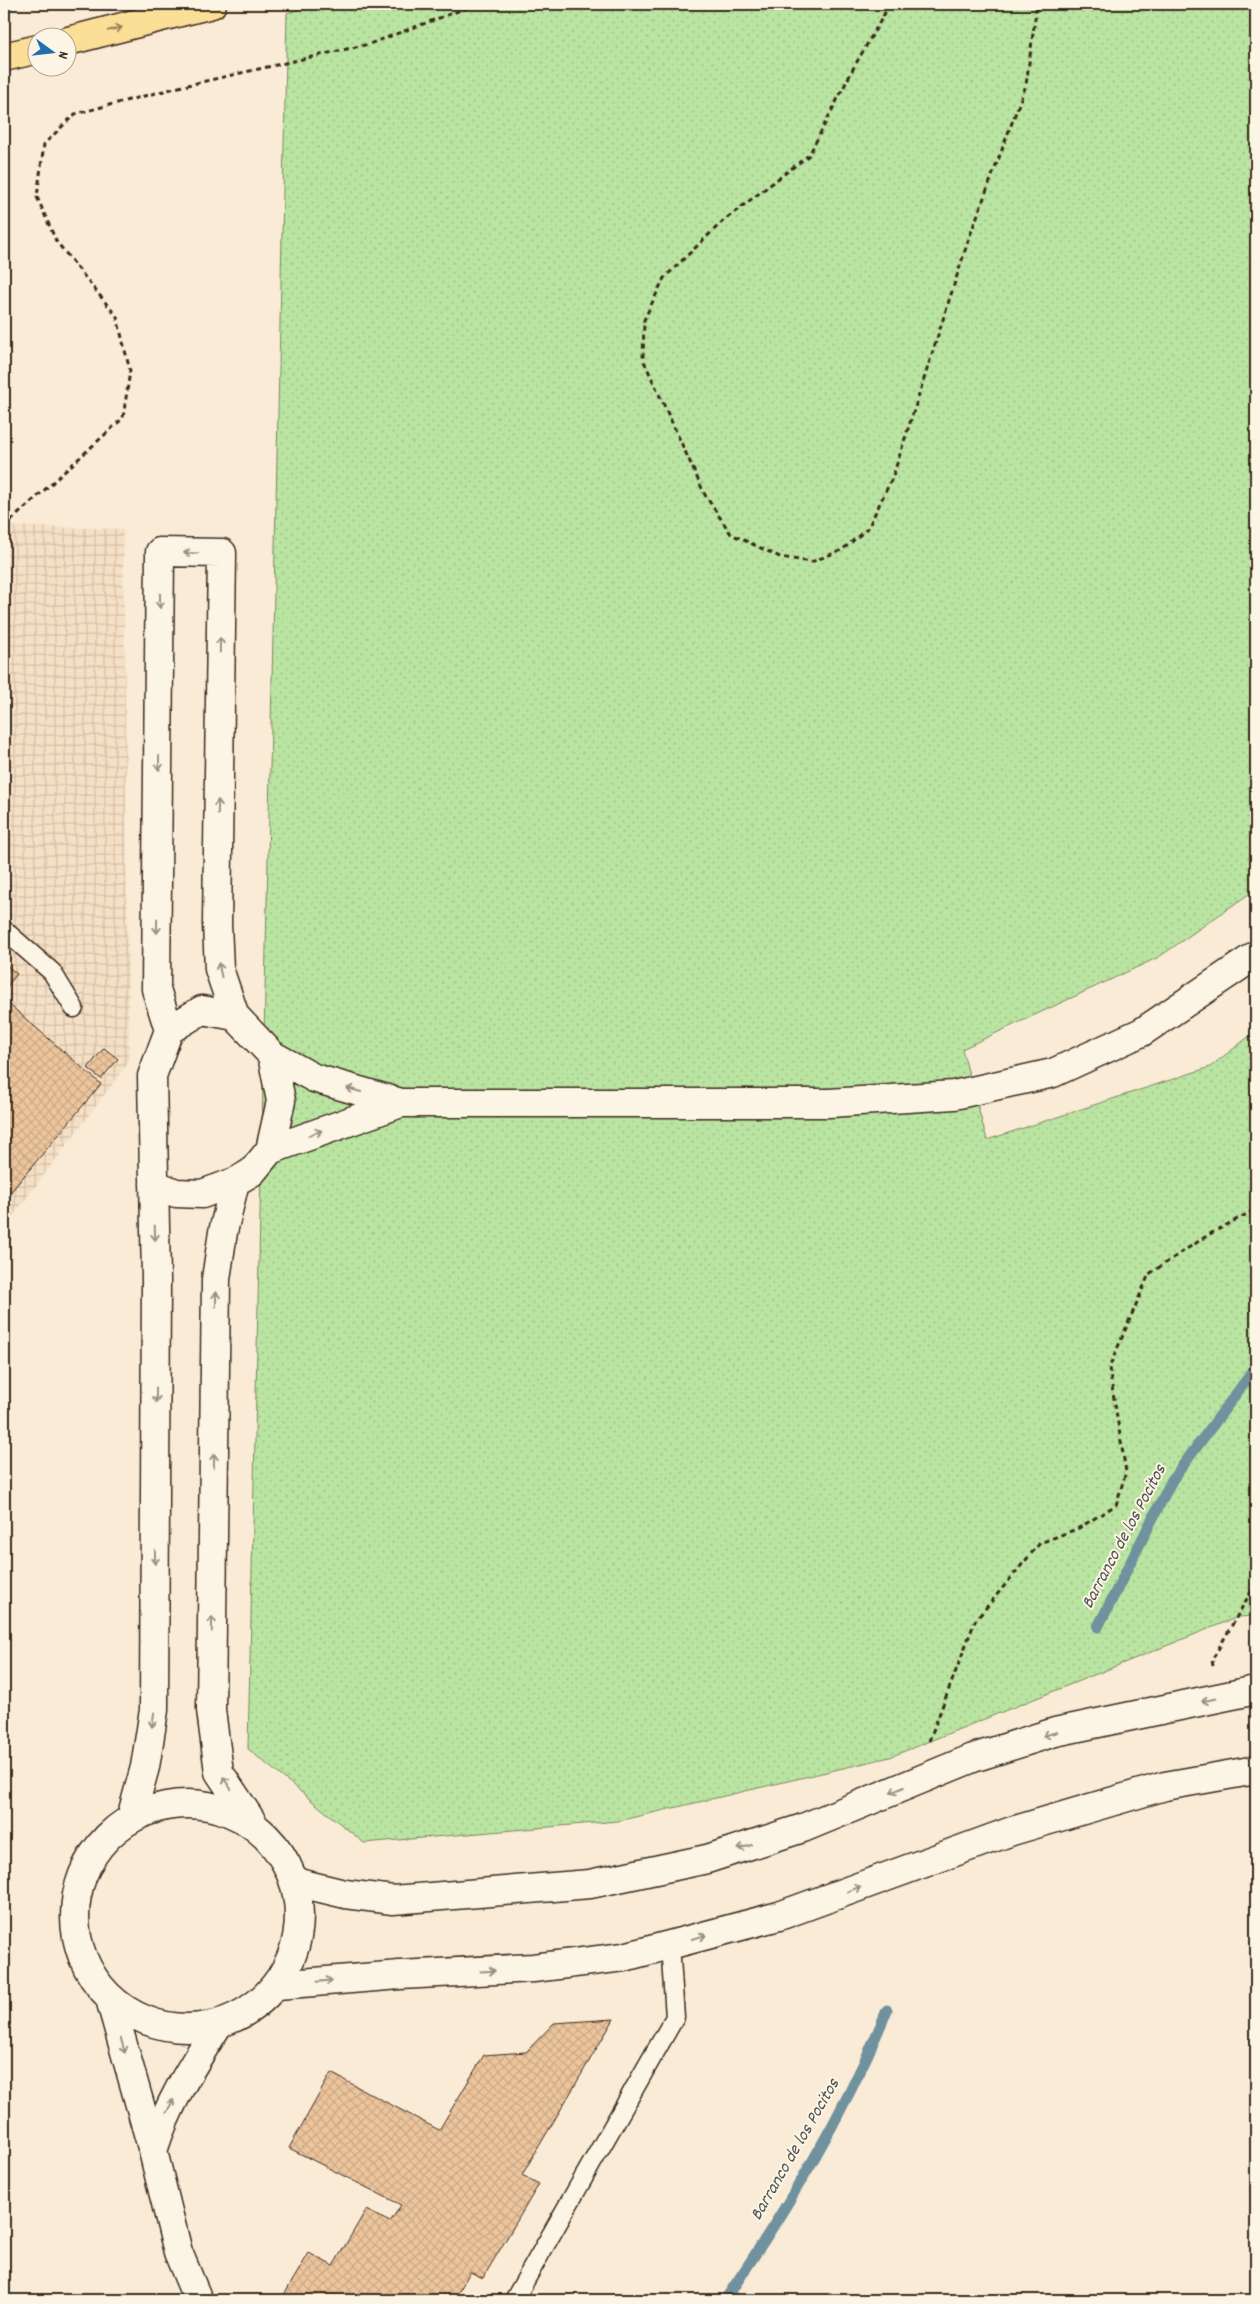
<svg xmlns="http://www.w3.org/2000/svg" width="1260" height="2304" font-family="Dekko,sans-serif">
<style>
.industrial{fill:url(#industrial-grid)}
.grass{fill:url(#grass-dots);stroke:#7a8760}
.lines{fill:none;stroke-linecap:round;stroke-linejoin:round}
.stream{stroke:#6f919e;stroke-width:11}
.building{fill:url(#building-cross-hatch);stroke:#3b2a1e}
.lane-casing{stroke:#3b2a1e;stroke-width:21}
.street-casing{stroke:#3b2a1e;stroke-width:31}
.highway-casing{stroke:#3b2a1e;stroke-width:31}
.path{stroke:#3b2a1e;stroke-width:3;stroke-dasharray:5 4;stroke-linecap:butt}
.lane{stroke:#fcf5e5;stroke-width:18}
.street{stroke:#fcf5e5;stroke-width:28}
.highway{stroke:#fbdf96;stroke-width:28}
.oneway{stroke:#9b845a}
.oneway2{stroke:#9c9082}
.labels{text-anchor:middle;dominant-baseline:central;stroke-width:4;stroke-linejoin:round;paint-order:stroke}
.water-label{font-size:18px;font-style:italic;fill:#515554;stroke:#fcf5e5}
</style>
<defs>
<pattern id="industrial-grid" width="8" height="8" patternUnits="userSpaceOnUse" patternTransform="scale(1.25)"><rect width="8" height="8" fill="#f5e0c5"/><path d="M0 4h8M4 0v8" fill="none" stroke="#d3c0a9"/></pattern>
<pattern id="grass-dots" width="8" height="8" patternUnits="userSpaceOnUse" patternTransform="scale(1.25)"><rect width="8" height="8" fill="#bae4a1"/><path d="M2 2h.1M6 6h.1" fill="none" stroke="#a1c48a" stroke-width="1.8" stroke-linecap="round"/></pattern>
<pattern id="building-cross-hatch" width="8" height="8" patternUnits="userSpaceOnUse" patternTransform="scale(1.25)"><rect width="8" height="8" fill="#ecc59c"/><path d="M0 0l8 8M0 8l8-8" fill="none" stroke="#cba986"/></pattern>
</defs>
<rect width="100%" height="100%" fill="#f9ebd6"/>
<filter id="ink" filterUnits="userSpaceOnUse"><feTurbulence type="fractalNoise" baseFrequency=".02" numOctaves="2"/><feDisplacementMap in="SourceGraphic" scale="10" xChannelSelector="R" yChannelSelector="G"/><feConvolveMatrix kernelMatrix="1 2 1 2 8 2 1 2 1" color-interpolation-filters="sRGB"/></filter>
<g filter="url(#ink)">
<path class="industrial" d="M4,526L123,529L129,1062L4,1228Z"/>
<path class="grass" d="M315,4H1256V889L1159,957L962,1049L987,1140L1210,1067L1256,1031V1616L1238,1617L890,1757L618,1821L364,1843L248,1749L287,13Z"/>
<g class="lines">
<path class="stream" d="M1098,1627L1172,1480L1256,1367
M725,2300C787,2208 845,2114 887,2010"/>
</g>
<path class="building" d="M4,963L17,974L4,990Z
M4,1000L101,1084L4,1200Z
M104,1048L118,1059L101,1079L88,1068Z
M614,2019L522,2175L539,2184L483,2278L470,2272L454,2300H281L309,2253L333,2266L366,2210L390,2222L401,2205L289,2148L331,2073L439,2130L484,2055L526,2052L554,2023Z"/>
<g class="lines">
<g class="lane-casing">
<path id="lane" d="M4,930L52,972L74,1008
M514,2300L675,2017L670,1944"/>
</g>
<g class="street-casing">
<path id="street" d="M169,1030L202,1010L235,1016
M270,1150L401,1103
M235,1182L223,1232L216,1279L211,1710L219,1772L253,1823
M154,1184L176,1193L202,1194L235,1182L252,1172L270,1150L281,1101L272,1055
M75 1916a112 112 0 1 1 224 0a112 112 0 1 1-224 0Z
M131,1818L145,1767L154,1710L156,1279L152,1076L169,1030L156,989L160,552L222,553L217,924L219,969L235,1016L272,1055L314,1078L401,1103H829L954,1095L1053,1073L1142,1032L1256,955
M295,1882L345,1894L393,1900L590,1884L707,1859L803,1828L973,1758L1055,1732L1256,1690
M277,1985L400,1975L533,1968L624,1957L779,1916L1012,1831L1165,1786L1256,1770
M110,1999L153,2151L178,2252L198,2300
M153,2151C167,2105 192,2066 218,2025"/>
</g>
<g class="highway-casing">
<path id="highway" d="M68,41L212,4
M4,57L38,49"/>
</g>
<path class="path" d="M890,4L854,67L809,155L723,221L664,278L644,320L643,359L705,495L731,534L780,557L811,562L842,550L868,528L893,476L969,238L1026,85L1037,4
M4,527L123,418L130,371L117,317L56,241L37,197L44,144L75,114L179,87L369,44L477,4
M1213,1666L1212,1660L1256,1583
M929,1741L975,1621L1040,1543L1079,1528L1116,1505L1126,1472L1109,1368L1149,1274L1208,1235L1256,1209"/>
<use href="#lane" class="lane"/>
<use href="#street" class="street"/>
<use href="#highway" class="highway"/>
</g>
<defs><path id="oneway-shaft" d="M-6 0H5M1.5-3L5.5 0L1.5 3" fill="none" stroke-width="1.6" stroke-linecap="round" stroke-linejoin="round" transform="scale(1.25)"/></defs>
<use class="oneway" href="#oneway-shaft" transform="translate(115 29) rotate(-14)"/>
<g class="oneway2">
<use href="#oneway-shaft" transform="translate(191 553) rotate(-179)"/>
<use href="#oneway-shaft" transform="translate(160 601) rotate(90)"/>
<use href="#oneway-shaft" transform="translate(220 645) rotate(-89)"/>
<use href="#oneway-shaft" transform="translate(159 763) rotate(90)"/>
<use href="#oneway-shaft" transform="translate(218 807) rotate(-89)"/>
<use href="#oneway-shaft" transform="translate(157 926) rotate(91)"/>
<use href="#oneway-shaft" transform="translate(220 970) rotate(-102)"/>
<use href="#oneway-shaft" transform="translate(354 1090) rotate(-164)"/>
<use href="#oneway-shaft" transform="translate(315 1133) rotate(-20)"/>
<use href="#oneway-shaft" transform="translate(155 1233) rotate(88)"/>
<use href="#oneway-shaft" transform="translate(216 1299) rotate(-89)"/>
<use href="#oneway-shaft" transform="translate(156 1395) rotate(90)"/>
<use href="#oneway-shaft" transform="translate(214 1461) rotate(-89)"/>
<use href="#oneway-shaft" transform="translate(155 1557) rotate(90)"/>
<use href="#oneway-shaft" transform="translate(212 1624) rotate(-89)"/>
<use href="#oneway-shaft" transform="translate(1209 1700) rotate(168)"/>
<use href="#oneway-shaft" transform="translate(153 1720) rotate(99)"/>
<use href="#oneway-shaft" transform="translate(1050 1734) rotate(164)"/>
<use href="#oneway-shaft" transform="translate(227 1783) rotate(-124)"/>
<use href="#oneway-shaft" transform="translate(897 1790) rotate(157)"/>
<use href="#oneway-shaft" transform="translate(745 1847) rotate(162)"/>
<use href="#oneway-shaft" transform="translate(854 1889) rotate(-20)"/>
<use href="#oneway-shaft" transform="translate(699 1937) rotate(-15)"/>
<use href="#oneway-shaft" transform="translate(488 1971) rotate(-3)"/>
<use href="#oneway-shaft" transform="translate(325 1981) rotate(-5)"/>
<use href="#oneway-shaft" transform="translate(123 2046) rotate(74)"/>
<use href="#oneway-shaft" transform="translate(170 2106) rotate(-62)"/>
</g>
</g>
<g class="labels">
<g class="water-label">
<text transform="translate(1125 1537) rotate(-62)">Barranco de los Pocitos</text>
<text transform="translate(796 2150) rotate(-60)">Barranco de los Pocitos</text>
</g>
</g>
<rect width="1260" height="2304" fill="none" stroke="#fcf5e5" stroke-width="20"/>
<rect x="10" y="10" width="1240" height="2284" fill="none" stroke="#3b2a1e" stroke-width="2" filter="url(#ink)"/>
<g transform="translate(52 52) rotate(105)"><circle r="24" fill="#fcf5e5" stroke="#afa495"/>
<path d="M0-4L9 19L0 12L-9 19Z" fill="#1f6fb2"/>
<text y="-8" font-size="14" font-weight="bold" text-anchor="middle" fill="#3b2a1e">N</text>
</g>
</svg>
